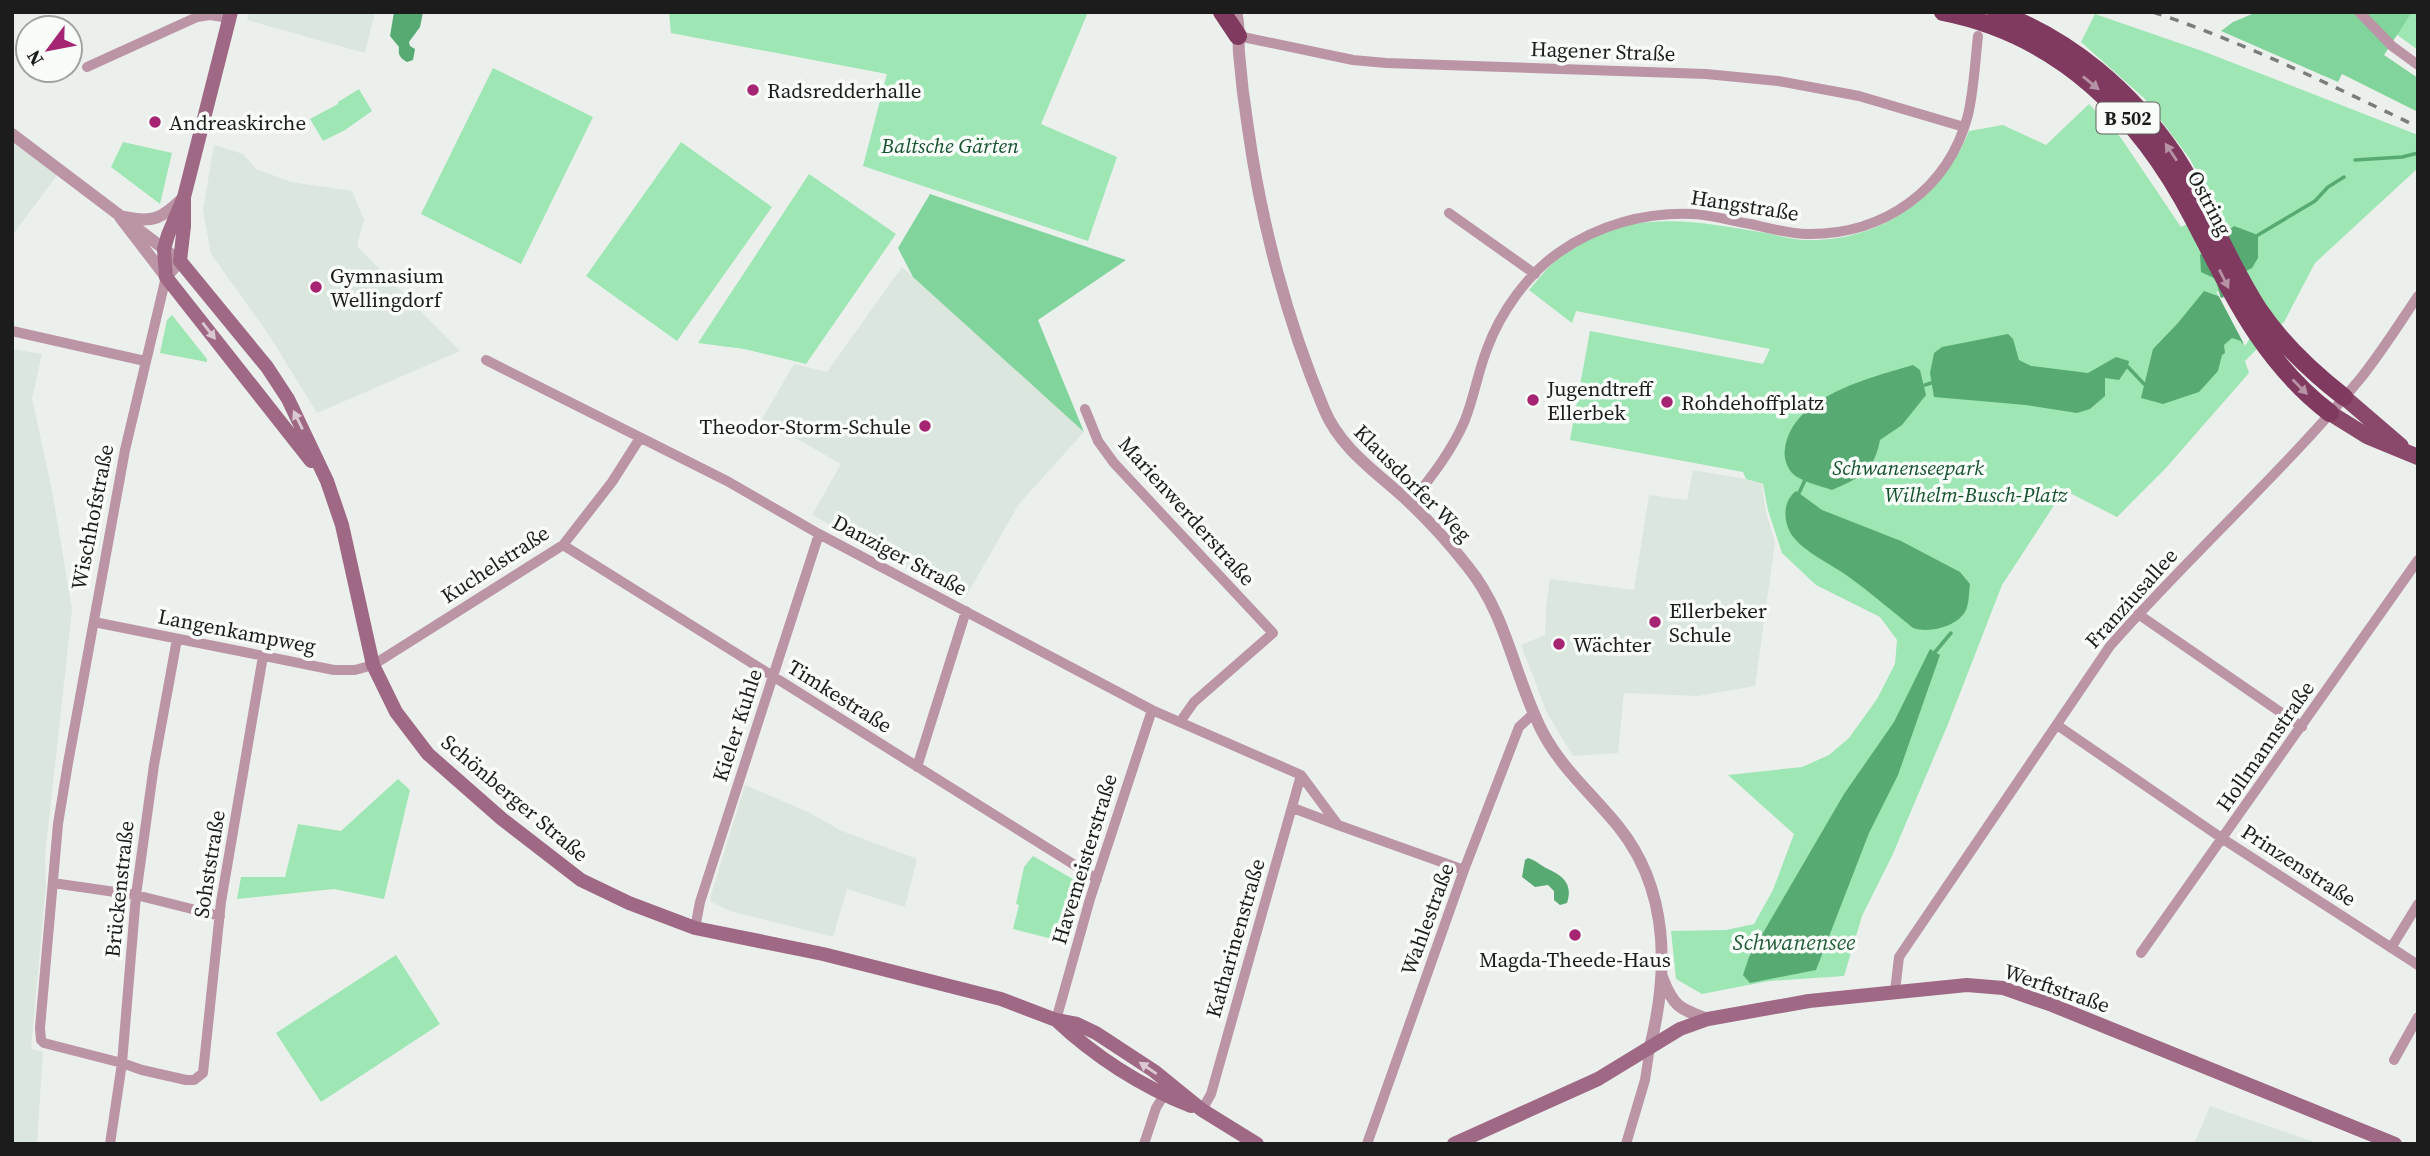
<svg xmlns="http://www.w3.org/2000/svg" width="2430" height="1156" font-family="'Source Serif 4',serif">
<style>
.built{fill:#dbe6de}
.green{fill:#9ee6b3}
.forest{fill:#81d49b}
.water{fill:#57aa72}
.pier{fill:#ecf0ed}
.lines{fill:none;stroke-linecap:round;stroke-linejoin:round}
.stream{stroke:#57aa72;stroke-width:3.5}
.minor{stroke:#bb94a6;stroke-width:10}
.tertiary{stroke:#bb94a6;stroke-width:12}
.secondary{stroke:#9f6884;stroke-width:14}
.primary{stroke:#8a486b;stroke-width:16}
.trunk{stroke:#803a60;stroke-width:18}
.rail{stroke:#7b7d7b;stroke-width:3.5;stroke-dasharray:9 9;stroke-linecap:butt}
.oneway{fill:#b692a5}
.oneway2{fill:#dac9d1}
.poi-dot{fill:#a62573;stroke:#f9fdfa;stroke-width:2.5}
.labels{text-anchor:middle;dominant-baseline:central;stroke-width:7;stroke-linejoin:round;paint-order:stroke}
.shield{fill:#f9fdfa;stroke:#5e605e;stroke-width:2}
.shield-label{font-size:19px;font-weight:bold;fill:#1b1c1b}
.street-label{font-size:21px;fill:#1b1c1b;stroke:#f9fdfa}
.poi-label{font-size:21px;fill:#1b1c1b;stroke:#f9fdfa;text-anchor:start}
.park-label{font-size:21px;font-style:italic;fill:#14512d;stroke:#f9fdfa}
.water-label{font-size:23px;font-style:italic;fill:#235e39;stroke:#f9fdfa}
</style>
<rect width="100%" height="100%" fill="#ecf0ed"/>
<path class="built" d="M249,12H375L365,53L247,20Z
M12,141L57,175L12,236Z
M214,145L243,154L256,169L291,182L352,191L364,220L357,246L460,351L317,413L269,335L211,254L203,210Z
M902,267L1084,432L1019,504L965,598L812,515L841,464L762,419L794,364L827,372Z
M12,349L42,354L32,398L53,496L72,609L45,856L46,886L31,1049L43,1052L37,1144H12Z
M1693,470L1746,479L1762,485L1766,512L1775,543L1755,686L1698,696L1624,693L1618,753L1573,756L1547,713L1521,645L1545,635L1546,608L1550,579L1634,590L1649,495L1687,500Z
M745,785L808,812L842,831L917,859L905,907L847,889L833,937L730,911L711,902L710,898Z
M2210,1106L2320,1144H2194Z"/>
<path class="green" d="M669,12H1088L1041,124L1117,157L1088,241L863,166L887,74L671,33Z
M2412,12H2418V50L2396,34Z
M2095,14L2205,52L2418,135V168L2315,263L2284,322L2245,361L2249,373L2165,469L2117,517L2064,490L2002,585L1948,724L1892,856L1862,916L1844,976L1769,981L1702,994L1676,979L1671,931L1726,930L1754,924L1773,890L1794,834L1728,775L1802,767L1829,755L1849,738L1877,699L1895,664L1897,640L1880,617L1816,585L1782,553L1768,510L1763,484L1746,479L1743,472L1570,440L1590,331L1763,364L1770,349L1576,311L1572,323L1529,290C1538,280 1547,267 1558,259C1583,239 1618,224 1650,222C1690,219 1728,227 1766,233C1780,236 1794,240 1808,240C1881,241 1942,198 1969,131L2003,125L2046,145L2089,104L2121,138L2181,227L2216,209L2190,159L2145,99L2081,42Z
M493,68L593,117L521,264L421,214Z
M359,89L372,111L345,130L323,141L310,119L338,104V102Z
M123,142L172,153L160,204L111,167Z
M681,142L772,207L677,341L586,276Z
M809,174L896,234L806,364L744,349L698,343Z
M172,315L207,359V362L160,353L167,320Z
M398,779L410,790L384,899L334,889L237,899L241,877H285L298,824L341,831Z
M1033,856L1078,882L1060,941L1013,929L1019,905L1016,904L1024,867Z
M396,955L440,1024L321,1102L276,1033Z"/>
<path class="forest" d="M2257,12H2412L2384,55L2418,78V112L2342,74L2338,82L2221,31L2233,22Z
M930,194L1126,260L1038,320L1084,432L913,277L898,248Z"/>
<path class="water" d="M394,12H423L420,27L409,42L410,46L415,49L413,60L407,62C400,58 398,55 399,47L390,36Z
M2234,226L2258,235V258L2252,268L2240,274L2218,280L2201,272L2200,255Z
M2204,291L2263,312L2242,344L2241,341L2232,338L2224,345L2225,353L2222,355L2218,371L2199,392L2163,404L2141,398L2153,349L2178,323Z
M2008,334L2013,339L2019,360L2031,366L2088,373L2116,357L2129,361L2128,367L2119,380L2105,378V396L2090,409L2077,413L2026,405L1934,397L1930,373L1934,353L1942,347Z
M1913,365L1920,370L1926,395L1902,425L1880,440C1874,472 1859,478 1832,490C1821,486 1807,483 1797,477C1788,472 1783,458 1785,449C1792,396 1870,378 1913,365Z
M1796,491L1822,510L1901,541L1960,572L1970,584C1969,592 1969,601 1967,607C1962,626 1929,634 1913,628C1892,611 1871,593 1849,577C1833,565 1797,549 1789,530C1783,517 1784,500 1796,491Z
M1930,649L1940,655L1898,775L1869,833L1816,970L1750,983L1743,975L1749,957L1844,794L1894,722Z
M1528,858C1536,860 1541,866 1548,869C1564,876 1573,885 1567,903L1560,905L1554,900V891L1548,885L1535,887L1522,877L1525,860Z"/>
<path class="pier" d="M2255,289L2266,313L2245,346L2216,291L2222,293Z"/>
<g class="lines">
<path class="stream" d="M2355,160L2402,157L2418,153
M2258,235L2315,201L2328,187L2344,177
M2219,285L2222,296
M2128,367L2144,384
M1925,385L1931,383
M1799,493L1805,480
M1935,652L1951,633"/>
<path class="minor" d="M2359,12L2392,46L2418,65
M1238,36L1353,60L1386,63L1706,74L1778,81L1859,96L1964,127
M87,67L197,17L210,15L229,18
M1449,213L1535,274
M166,277L125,450L68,763L58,824L40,1028L41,1040L44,1043L122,1063L142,1070L186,1080H194L203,1073L221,902L263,656
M12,331L145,361
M486,360L727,481L819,534L1152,710L1301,775
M1085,409L1098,441L1114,463L1273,633L1194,702L1180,722
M1410,504C1431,477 1452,451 1465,420C1474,397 1478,372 1487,349C1500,313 1527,275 1558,253C1597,225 1645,212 1693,214C1712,215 1732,221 1750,224C1769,228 1789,234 1807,234C1884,235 1948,190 1968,115C1974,89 1975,62 1978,36
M563,545L1097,879
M2138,614L2302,727
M94,622L334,670H355L373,665L563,545L612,482L640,438
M2057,725L2223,839L2418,965
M917,767L966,611
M1301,775L1338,825L1464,870
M1293,808L1338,825
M53,883L136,895L220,916
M695,928L700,902L819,534
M2391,948L2418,904
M2141,953L2418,560
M1895,991L1899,957L2110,646C2190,555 2282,473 2360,379C2381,353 2399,324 2418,296
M1056,1020L1090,899L1152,710
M2394,1060L2418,1017
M1202,1110L1211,1094L1301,775
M110,1144L122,1063L136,895L154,765L177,639
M1144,1144L1156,1108L1164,1095
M1367,1144L1464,870L1519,727L1533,714
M1626,1144L1645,1080L1650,1047"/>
<path class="tertiary" d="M1236,12C1240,25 1238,40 1239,53C1241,78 1244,103 1248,128C1261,222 1287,321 1324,409C1341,450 1378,473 1409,502C1430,522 1450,544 1468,567C1507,615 1514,677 1542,731C1561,768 1592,794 1618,826C1669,889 1669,971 1650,1047
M12,134L180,261L166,277L120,217
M124,217C153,223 161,219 182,199
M1662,977C1673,1006 1679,1009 1708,1019"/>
<path class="secondary" d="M231,12L184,197L168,235L164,249L166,277L311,461
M184,197V226L180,261L267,367L288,399L327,481L342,525L373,665L396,712L428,754L502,819L581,880L629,903L695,928L823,954L1001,999L1056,1020L1077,1024L1096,1033L1154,1071L1202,1110L1257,1144
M1056,1020C1094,1056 1142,1087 1191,1106
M1454,1144L1598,1079L1680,1029L1708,1019L1809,1001L1967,985L2003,988L2052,1005L2395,1144"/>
<path class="primary" d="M2344,397L2401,446
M2330,413L2367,436L2418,457"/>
<path class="trunk" d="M1222,12L1238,36
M1943,12C2060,35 2140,116 2193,218C2232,293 2261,360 2330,413
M1996,12C2070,39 2131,91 2175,156C2207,205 2227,261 2259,310C2282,344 2312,372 2344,397"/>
<path class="rail" d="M2153,12C2245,43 2331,85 2418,127"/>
</g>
<defs><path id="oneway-solid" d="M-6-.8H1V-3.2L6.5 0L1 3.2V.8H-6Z" transform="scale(1.75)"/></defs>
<g class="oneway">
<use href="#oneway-solid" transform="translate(2091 83) rotate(39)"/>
<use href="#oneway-solid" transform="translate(2171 152) rotate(-124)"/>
<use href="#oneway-solid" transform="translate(2224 279) rotate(63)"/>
<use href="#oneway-solid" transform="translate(2300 387) rotate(45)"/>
</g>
<g class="oneway2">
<use href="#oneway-solid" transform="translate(209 331) rotate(52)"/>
<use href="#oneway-solid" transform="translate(298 420) rotate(-116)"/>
<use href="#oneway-solid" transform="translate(1148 1068) rotate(-146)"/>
</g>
<g class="poi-dot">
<circle cx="753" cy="90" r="7"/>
<circle cx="155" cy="122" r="7"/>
<circle cx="316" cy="287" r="7"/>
<circle cx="1533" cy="400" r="7"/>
<circle cx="1667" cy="402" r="7"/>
<circle cx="925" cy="426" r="7"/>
<circle cx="1655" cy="622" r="7"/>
<circle cx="1559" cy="644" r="7"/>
<circle cx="1575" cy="935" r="7"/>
</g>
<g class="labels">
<rect class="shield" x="2096.5" y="102.5" width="63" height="31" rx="5"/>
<g class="shield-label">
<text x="2128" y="118">B 502</text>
</g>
<g class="street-label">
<text transform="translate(1603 51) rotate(2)">Hagener Straße</text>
<text transform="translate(2210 203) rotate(62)">Ostring</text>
<text transform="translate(1745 205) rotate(9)">Hangstraße</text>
<text transform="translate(1413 483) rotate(45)">Klausdorfer Weg</text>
<text transform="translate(1187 511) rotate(48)">Marienwerderstraße</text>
<text transform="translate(92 517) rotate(-79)">Wischhofstraße</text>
<text transform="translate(900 555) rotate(28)">Danziger Straße</text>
<text transform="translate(495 564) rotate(-33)">Kuchelstraße</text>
<text transform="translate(2131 598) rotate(-48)">Franziusallee</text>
<text transform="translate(237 631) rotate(11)">Langenkampweg</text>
<text transform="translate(840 696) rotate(32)">Timkestraße</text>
<text transform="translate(737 725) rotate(-72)">Kieler Kuhle</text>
<text transform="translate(2265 746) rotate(-55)">Hollmannstraße</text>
<text transform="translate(515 798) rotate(40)">Schönberger Straße</text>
<text transform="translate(1084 859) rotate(-73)">Havemeisterstraße</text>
<text transform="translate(209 864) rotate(-81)">Sohststraße</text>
<text transform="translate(2299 865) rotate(33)">Prinzenstraße</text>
<text transform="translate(119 889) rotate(-84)">Brückenstraße</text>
<text transform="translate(1427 919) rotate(-70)">Wahlestraße</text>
<text transform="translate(1235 938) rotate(-74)">Katharinenstraße</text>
<text transform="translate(2057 988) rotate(19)">Werftstraße</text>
</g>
<g class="poi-label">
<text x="767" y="90">Radsredderhalle</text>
<text x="169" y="122">Andreaskirche</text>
<text x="330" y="275">Gymnasium<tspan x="330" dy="24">Wellingdorf</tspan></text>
<text x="1547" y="388">Jugendtreff<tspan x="1547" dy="24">Ellerbek</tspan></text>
<text x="1681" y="402">Rohdehoffplatz</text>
<text x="911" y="426" text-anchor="end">Theodor-Storm-Schule</text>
<text x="1669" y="610">Ellerbeker<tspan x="1669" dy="24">Schule</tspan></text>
<text x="1573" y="644">Wächter</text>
<text x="1575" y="959" text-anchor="middle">Magda-Theede-Haus</text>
</g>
<g class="park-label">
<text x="950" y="145">Baltsche Gärten</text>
<text x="1908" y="467">Schwanenseepark</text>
<text x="1976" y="494">Wilhelm-Busch-Platz</text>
</g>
<g class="water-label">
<text x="1794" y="942">Schwanensee</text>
</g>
</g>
<rect width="2430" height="1156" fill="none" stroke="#1b1c1b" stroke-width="28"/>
<g transform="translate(49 49) rotate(238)"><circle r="33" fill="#f9fdfa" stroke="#a0a3a1" stroke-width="2"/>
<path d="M0-5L12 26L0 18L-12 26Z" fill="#a62573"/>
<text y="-10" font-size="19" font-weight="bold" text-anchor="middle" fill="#1b1c1b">N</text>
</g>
</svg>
